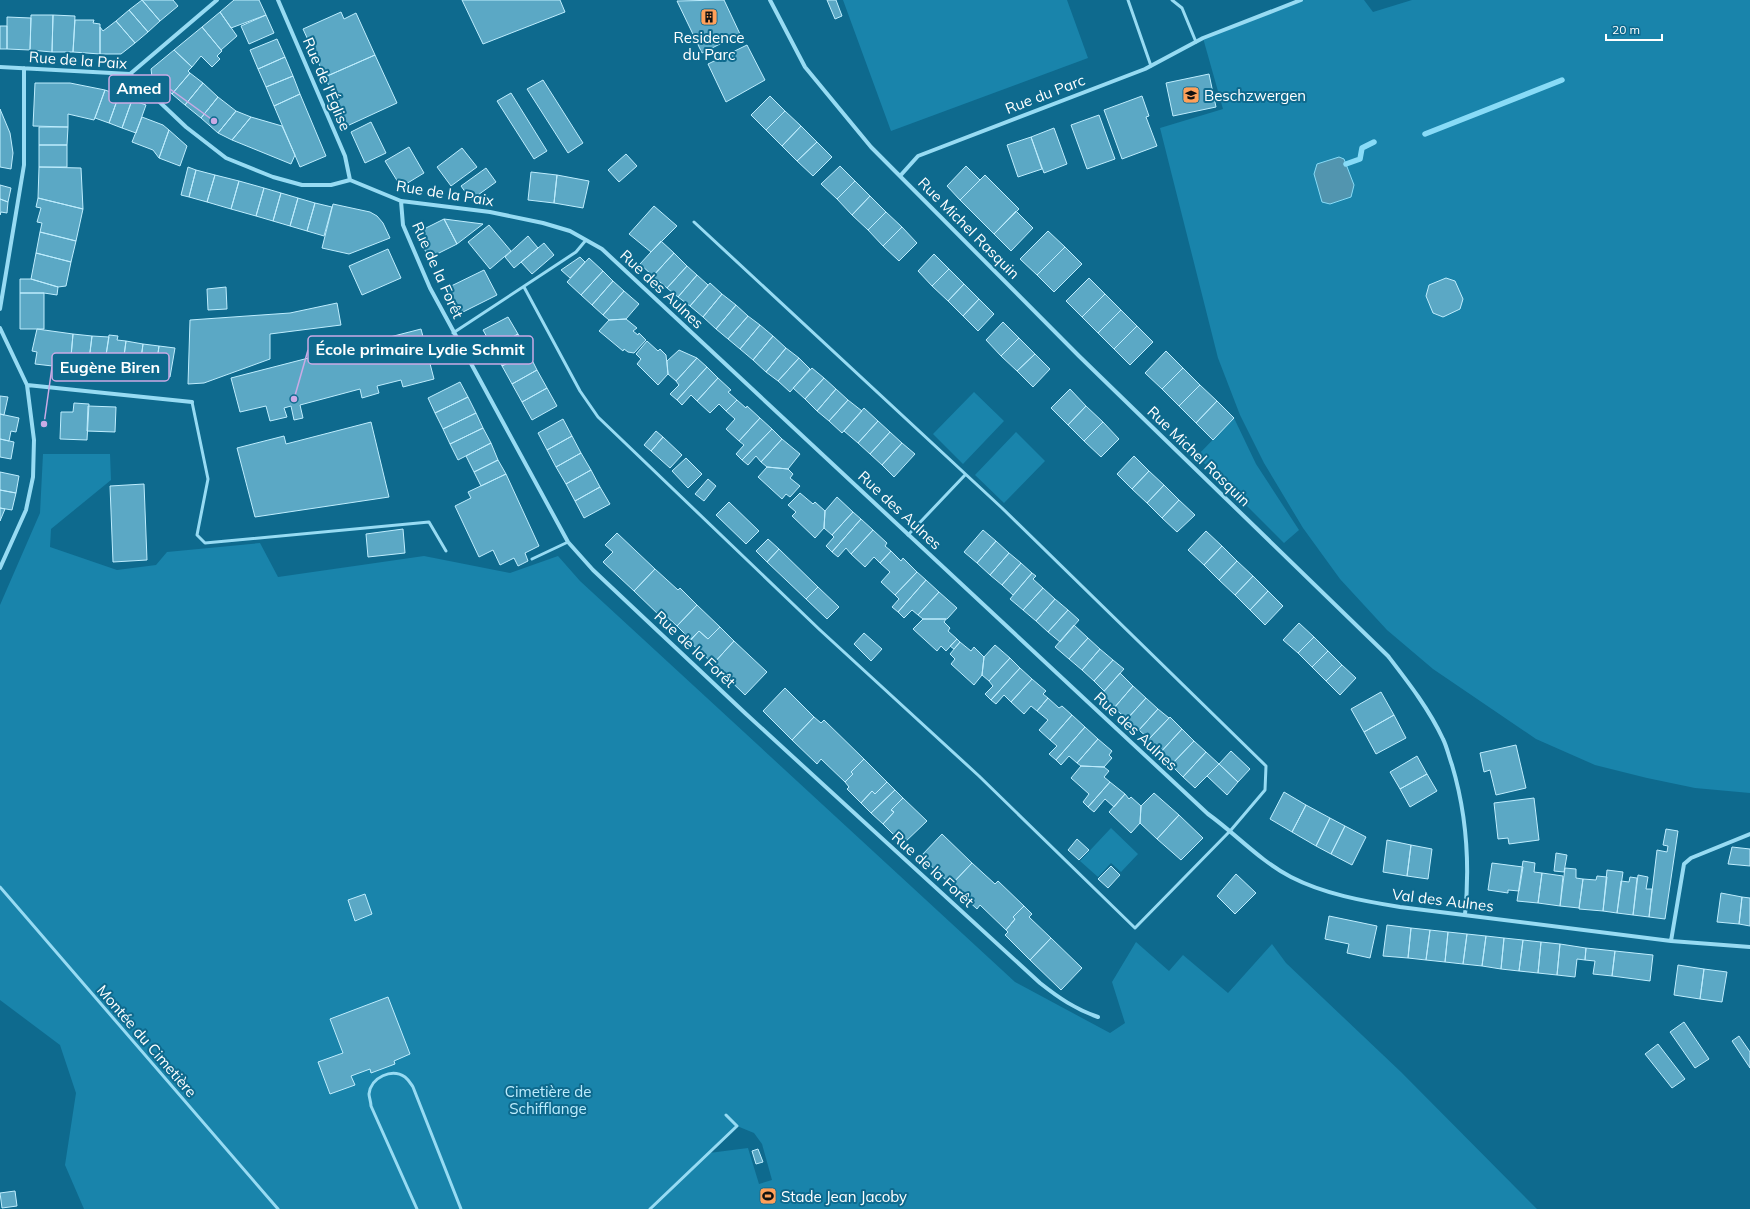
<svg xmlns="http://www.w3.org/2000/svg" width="1750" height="1209" font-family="Mulish,sans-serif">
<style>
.green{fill:#1984ab;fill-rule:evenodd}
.water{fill:#5295af;stroke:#88dbf7}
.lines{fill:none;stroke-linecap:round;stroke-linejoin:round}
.stream{stroke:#88dbf7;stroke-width:5.5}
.building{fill:#5ba8c5;stroke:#beedfe}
.lane{stroke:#97dbf3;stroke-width:3}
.street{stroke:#97dbf3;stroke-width:4}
.labels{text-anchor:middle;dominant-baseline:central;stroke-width:4;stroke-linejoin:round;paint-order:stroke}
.poi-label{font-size:15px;fill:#fff;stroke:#0e6a8e;text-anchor:start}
.street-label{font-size:15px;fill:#fff;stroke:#0e6a8e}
.park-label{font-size:15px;fill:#beedfe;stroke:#0e6a8e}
.leader{fill:none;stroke:#caabe5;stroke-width:1.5}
.callout-dot{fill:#caabe5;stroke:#0e6a8e;stroke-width:1.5}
.callout{fill:#0e6a8e;stroke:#caabe5;stroke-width:1.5}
.callout-label{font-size:16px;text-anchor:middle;font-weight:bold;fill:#fff}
</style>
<rect width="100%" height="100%" fill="#0e6a8e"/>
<path class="green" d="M843,0H1067L1088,58L891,131Z
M1301,0H1364L1373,12L1412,0H1750V793L1695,788L1647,778L1595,765L1536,739L1433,669L1387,630L1340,579L1303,528L1264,463L1240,415L1218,358L1160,128L1223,109L1203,38Z
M974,392L1004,421L963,464L933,434Z
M1234,418L1256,464L1299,530L1284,543L1197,456Z
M1016,432L1045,461L1004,503L975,475Z
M43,454H110L111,480L51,529L50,547L117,570L156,565L167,552L260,543L278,577L424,556L510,573L558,556L580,581L1015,982L1110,1033L1125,1023L1112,982L1136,942L1169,971L1183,955L1228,993L1272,944L1286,963L1401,1072L1537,1209H84L65,1165L76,1093L60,1045L0,1000V605L40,513ZM737,1126L754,1133L762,1144L772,1180L759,1184L748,1148L709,1153Z
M1111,828L1138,854L1121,872L1111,863L1098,877L1080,861Z"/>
<path class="water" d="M1339,157L1344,159L1354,185L1351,197L1330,204L1322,202L1314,174L1317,164Z"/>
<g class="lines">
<path class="stream" d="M1425,134L1562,80
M1346,164L1360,159L1362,148L1374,142"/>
</g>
<path class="building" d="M142,0H173L178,6L160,21Z
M142,0L160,21L148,32L129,10Z
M234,0H259L266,15L231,28L220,12Z
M462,0H560L565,12L483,44Z
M724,0L740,34L702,53L677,1Z
M827,0H836L842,16L835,19Z
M129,10L148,32L135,43L116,21Z
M220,12L237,36L221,50L202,27Z
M341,12L344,19L356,13L375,55L325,77L303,29Z
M31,15H53L52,52L30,50Z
M53,15L75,16L73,52H52Z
M266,15L274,33L249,44L241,26Z
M7,17L31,18L30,50L7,49Z
M75,20H94L93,23L100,24V54L73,52Z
M116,21L135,43L121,54H100V27L103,31Z
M0,26H7V49H0Z
M202,27L222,51L217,56L220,59L212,67L201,56L192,67L174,50Z
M277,39L285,57L258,69L250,50Z
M747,45L765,80L726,102L708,64Z
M174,50L192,67L188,71L190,73L172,94L152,77L151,69Z
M375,55L397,103L347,126L325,77Z
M285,57L293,76L266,87L258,69Z
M190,73L203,83L185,105L172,94Z
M1209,74L1216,107L1173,116L1166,83Z
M293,76L300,94L274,106L266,87Z
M543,80L583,143L568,153L527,89Z
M35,83H70L105,90L94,120L68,114V127L33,126Z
M203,83L218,97L201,118L185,105Z
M105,90L119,95L109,123L95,118Z
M511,93L547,151L534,159L497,101Z
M300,94L326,156L300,167L274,106Z
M119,95L132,100L122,128L109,123Z
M770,96L785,111L766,130L751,115Z
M1142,96L1149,116L1146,117L1157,146L1122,159L1104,110Z
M218,97L236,111L218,133L201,118Z
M132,100L146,105L136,133L122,128Z
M0,109L10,133L13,153L11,169L0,167Z
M236,111L251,117L232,140L218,133Z
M785,111L801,126L782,146L766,130Z
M1099,115L1115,159L1087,169L1071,125Z
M142,117L163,125L169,130L159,158L153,150L132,142Z
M251,117L282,126L295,155L291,164L232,140Z
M371,122L386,153L365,163L351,132Z
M801,126L817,142L797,161L782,146Z
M39,127H68L67,145H39Z
M1054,128L1067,164L1044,173L1031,137Z
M169,130L187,146L180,166L159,158Z
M1031,137L1042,169L1018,177L1007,145Z
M817,142L832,157L813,176L797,161Z
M39,145H67V167H39Z
M409,147L424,173L401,187L385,161Z
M462,148L477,167L451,186L437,167Z
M626,154L637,166L619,182L608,170Z
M840,166L855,181L837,199L821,184Z
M966,166L980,180L960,200L947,186Z
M39,167L81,168L83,209L38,198Z
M188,167L196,170L189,197L181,195Z
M486,168L496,182L471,200L461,186Z
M196,170L215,175L207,202L189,197Z
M531,172L557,175L554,203L528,200Z
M215,175L239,181L231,209L207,202Z
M557,175L589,181L583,208L554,203Z
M985,175L1019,209L994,234L960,200Z
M239,181L264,188L256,216L231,209Z
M855,181L870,196L852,215L837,199Z
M0,185L11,188L8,202L0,199Z
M264,188L281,193L273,221L256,216Z
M281,193L298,198L290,226L273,221Z
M870,196L886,212L868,230L852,215Z
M38,198L83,209L76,241L40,232L42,223L37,222L41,208L36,207Z
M298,198L315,203L307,231L290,226Z
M0,199L8,202L7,213L1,212L0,215Z
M315,203L332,207L324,236L307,231Z
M333,204L370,212L377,216L383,223L390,238L349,254L322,248Z
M654,206L677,226L651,252L629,234Z
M1016,211L1033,228L1011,251L994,234Z
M886,212L902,227L883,246L868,230Z
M444,219L483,224L457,244Z
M444,219L457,244L429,258L416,233Z
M489,225L511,251L490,269L468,242Z
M902,227L917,243L899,261L883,246Z
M1048,231L1065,247L1037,275L1020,259Z
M40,232L76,241L71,262L36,253Z
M528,236L538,248L514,268L505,257Z
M661,241L674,253L653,276L640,264Z
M544,243L554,255L532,274L521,262Z
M1065,247L1082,264L1054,292L1037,275Z
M388,249L401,278L362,295L349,266Z
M36,253L71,262L66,286L58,287L31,279Z
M674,253L687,266L667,288L653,276Z
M934,254L949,269L932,286L918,271Z
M580,257L585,262L570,278L561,270Z
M589,258L603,271L581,295L567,282Z
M687,266L697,275L678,297L667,288Z
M949,269L964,284L948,301L932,286Z
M484,270L497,295L457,315L445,289Z
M603,271L613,281L592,305L581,295Z
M697,275L708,285L690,306L678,297Z
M1089,278L1105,294L1082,317L1066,301Z
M1446,278L1455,281L1463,299L1460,309L1443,317L1433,313L1426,296L1429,285Z
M20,279H31L58,287L57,295L44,293H20Z
M613,281L624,291L603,315L592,305Z
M710,283L722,294L703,317L690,306Z
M964,284L979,299L963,316L948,301Z
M226,287L227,309L208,310L207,289Z
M624,291L639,304L626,319L609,320L603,315Z
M20,293H44V329H20Z
M722,294L736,305L716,329L703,317Z
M1105,294L1121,310L1098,333L1082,317Z
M979,299L994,314L978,331L963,316Z
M337,303L341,325L270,334V359L204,383L188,384L190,320L290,313Z
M736,305L748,316L728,339L716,329Z
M1121,310L1137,326L1114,349L1098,333Z
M748,316L760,325L740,349L728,339Z
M508,317L518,334L493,348L483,330Z
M626,319L637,328L633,331L638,335L639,333L646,340L634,353L628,352L624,349L623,351L599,331L609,320Z
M1003,322L1019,338L1001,356L986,340Z
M760,325L773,336L753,360L740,349Z
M1137,326L1153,342L1130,365L1114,349Z
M37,329L73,334L70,368L35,364L37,352L32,351Z
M421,329L434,379L403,387L401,380L377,386L379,393L362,398L360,389L300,405L303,418L294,420L291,406L284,408L287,417L270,421L266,406L240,412L231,378Z
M73,334L92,336L88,370L70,368Z
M518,334L528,352L502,366L493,348Z
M109,335L118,336L117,340L126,341L122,371L104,368Z
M92,336L109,337L104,368L88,367Z
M773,336L786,348L766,372L753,360Z
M1019,338L1035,354L1017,371L1001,356Z
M126,341L143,344L139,374L122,371Z
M647,341L658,351L660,349L666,355L668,374L658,385L637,364L641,359L636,354Z
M143,344L159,346L155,375L139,374Z
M159,346L175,348L170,377L155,375Z
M786,348L799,358L778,381L766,372Z
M679,350L697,358L676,381L668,374L667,361Z
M1166,351L1183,368L1162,389L1145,373Z
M528,352L537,370L512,384L502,366Z
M1035,354L1050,369L1033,387L1017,371Z
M697,358L707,367L677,400L670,394L679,385L676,381Z
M799,358L810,369L790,392L778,381Z
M707,367L718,378L697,401L691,395L682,405L677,400Z
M812,368L824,378L805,399L793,388Z
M1183,368L1200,385L1179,406L1162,389Z
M537,370L547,388L522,402L512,384Z
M718,378L731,390L728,392L737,400L726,411L719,404L710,413L697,401Z
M824,378L836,389L817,411L805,399Z
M460,382L468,397L435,413L428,398Z
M1200,385L1217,401L1196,423L1179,406Z
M547,388L557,406L532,420L522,402Z
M836,389L848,400L829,421L817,411Z
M1070,389L1086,406L1068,425L1051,408Z
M0,396L8,397L4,415L0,414Z
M468,397L476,413L443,429L435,413Z
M737,400L746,408L747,406L760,418L739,441L726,429L735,419L726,411Z
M848,400L862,411L842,433L829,421Z
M1217,401L1234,418L1213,440L1196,423Z
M74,403L89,404L87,440L60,439L61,412H73Z
M88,406L116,407L115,432L87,431Z
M1086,406L1103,422L1084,441L1068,425Z
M864,408L878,421L858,443L844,431Z
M476,413L483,428L450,444L443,429Z
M0,414L19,418L16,432L11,431L9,441L0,439Z
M760,418L772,429L742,460L736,454L744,445L739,441Z
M563,419L572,436L547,450L538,433Z
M878,421L890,432L870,454L858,443Z
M371,422L389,497L255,517L237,448L284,436L286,444Z
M1103,422L1119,439L1101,457L1084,441Z
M483,428L491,443L458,460L450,444Z
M772,429L782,439L761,462L756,456L748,465L742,460Z
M656,431L663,437L651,451L644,445Z
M890,432L902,443L882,465L870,454Z
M572,436L581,453L556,467L547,450Z
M663,437L682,455L670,468L651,451Z
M0,439L14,442L11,459L0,457Z
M782,439L800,454L788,469L767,467L761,462Z
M491,443L498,460L474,472L466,456Z
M902,443L915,454L894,477L882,465Z
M581,453L591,470L566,484L556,467Z
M1134,456L1149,471L1132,489L1117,474Z
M686,458L702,474L688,488L672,471Z
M498,460L506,474L481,486L474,472Z
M767,467L788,469L793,474L790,478L800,486L790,497L786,494L782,499L758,477Z
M591,470L600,487L575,501L566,484Z
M1149,471L1164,485L1147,503L1132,489Z
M0,472L19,476L16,493L0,490Z
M506,474L539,546L525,553L528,561L518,566L514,558L500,565L493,550L479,557L455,506L471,498L468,492Z
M708,479L716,486L704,501L695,494Z
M144,484L147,560L113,562L110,486Z
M1164,485L1179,500L1162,518L1147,503Z
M600,487L610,504L584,518L575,501Z
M0,490L16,493L12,510L0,508Z
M800,493L813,504L815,502L825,511L824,528L815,538L792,516L796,512L788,505Z
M837,497L853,512L832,535L824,528L825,511Z
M1179,500L1195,515L1177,532L1162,518Z
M729,502L759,531L746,544L716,515Z
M0,508L5,509L0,521Z
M853,512L861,519L832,552L826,546L834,537L832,535Z
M861,519L873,530L851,554L846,548L838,557L832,552Z
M403,529L405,553L368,557L366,534Z
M873,530L887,543L885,546L891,551L880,563L874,557L865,567L851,554Z
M983,530L996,541L977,563L964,552Z
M1206,531L1222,546L1204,565L1188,550Z
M617,533L655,569L634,591L603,562L613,552L605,545Z
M768,539L779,549L767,562L756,551Z
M996,541L1009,553L990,575L977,563Z
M1222,546L1237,561L1219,580L1204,565Z
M779,549L818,587L806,599L767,562Z
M891,551L901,561L903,558L917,572L895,595L881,582L890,572L880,563Z
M1009,553L1021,563L1002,585L990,575Z
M1237,561L1253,576L1235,595L1219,580Z
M1021,563L1032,573L1013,595L1002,585Z
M655,569L678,590L680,588L697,605L677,626L664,614L661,617L634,591Z
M917,572L926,580L898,612L892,607L899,599L895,595Z
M1032,573L1036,576L1033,579L1043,588L1023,610L1010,599Z
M1253,576L1268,591L1250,610L1235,595Z
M926,580L939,592L918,615L912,610L904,618L898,612Z
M818,587L839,607L827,619L806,599Z
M1043,588L1055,599L1036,621L1023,610Z
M1268,591L1283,606L1265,625L1250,610Z
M939,592L957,608L947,619H923L918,615Z
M1055,599L1068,610L1048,632L1036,621Z
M697,605L720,627L708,639L699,631L691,640L677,626Z
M1068,610L1079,620L1060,642L1048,632Z
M923,619H946L944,622L950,628L948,631L957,639L946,651L941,646L937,651L913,629Z
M1299,623L1314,637L1298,653L1283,640Z
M1074,625L1088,638L1069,659L1055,647Z
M720,627L734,641L713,664L689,641L699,631L708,639Z
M864,633L882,649L871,661L854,644Z
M1314,637L1328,651L1312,667L1298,653Z
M1088,638L1100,649L1082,670L1069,659Z
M957,639L960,642L954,649L950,646Z
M734,641L767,672L745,695L713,664Z
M960,642L971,651L974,647L984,657L982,675L974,685L951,664L955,659L950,654Z
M995,645L1010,658L989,681L982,675L984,657Z
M1100,649L1113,660L1094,681L1082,670Z
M1328,651L1342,665L1326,681L1312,667Z
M1010,658L1020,668L991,700L985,694L993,686L989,681Z
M1113,660L1124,669L1104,691L1094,681Z
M1342,665L1356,678L1340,695L1326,681Z
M1020,668L1032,679L1011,702L1004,695L996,704L991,700Z
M1120,673L1133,686L1114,708L1101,695Z
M1032,679L1046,691L1043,694L1048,698L1037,711L1031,706L1024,714L1011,702Z
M1133,686L1146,698L1127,719L1114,708Z
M785,688L814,717L792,740L763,711Z
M1381,692L1394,715L1364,732L1351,709Z
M1048,698L1059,708L1062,706L1072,715L1050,740L1039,730L1048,720L1037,711Z
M1146,698L1158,709L1139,730L1127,719Z
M1158,709L1169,718L1149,739L1139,730Z
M1072,715L1085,727L1056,760L1049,754L1057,746L1050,740Z
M1394,715L1406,738L1376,754L1364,732Z
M814,717L821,723L824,720L864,759L851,772L853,774L845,782L821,759L817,764L792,740Z
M1170,717L1182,729L1159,754L1146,742Z
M1085,727L1098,739L1077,763L1069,756L1061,765L1056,760Z
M1182,729L1194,741L1171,765L1159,754Z
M1098,739L1112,751L1109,755L1112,758L1104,767L1081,766L1077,763Z
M1194,741L1206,752L1183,777L1171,765Z
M1516,745L1526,788L1496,795L1490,770L1484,772L1480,753Z
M1231,751L1250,769L1238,782L1219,764Z
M1206,752L1219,764L1195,788L1183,777Z
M1417,756L1427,774L1400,789L1390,772Z
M864,759L887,782L875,794L872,791L861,803L847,789L849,787L845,782L853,774L851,772Z
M1219,764L1238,782L1227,795L1207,776Z
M1081,766L1104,767L1109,771L1104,777L1110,782L1088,807L1083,802L1089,794L1071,778Z
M1427,774L1437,791L1410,807L1400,789Z
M887,782L895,790L871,813L861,803L872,791L875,794Z
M1110,782L1125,794L1114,807L1105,799L1094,812L1088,807Z
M895,790L903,798L891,810L894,812L883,824L871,813Z
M1284,792L1306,805L1292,832L1270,819Z
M1154,793L1179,815L1157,839L1140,823L1141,806Z
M1125,794L1129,799L1131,797L1141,806L1140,823L1131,833L1109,812Z
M903,798L927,821L903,844L883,824L894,812L891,810Z
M1534,798L1539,840L1509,844L1508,838L1498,839L1494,803Z
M1306,805L1330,818L1316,846L1292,832Z
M1179,815L1203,838L1181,860L1157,839Z
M1330,818L1345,826L1331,854L1316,846Z
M1345,826L1366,837L1352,865L1331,854Z
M1666,829L1678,831L1665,919L1649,917L1657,850L1667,852L1668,846L1663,845Z
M942,834L972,863L951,885L921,856Z
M1077,839L1089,850L1079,860L1068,850Z
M1387,840L1411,845L1407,876L1383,872Z
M1411,845L1432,849L1428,879L1407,876Z
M1732,847L1750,849V866L1728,864Z
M1556,853L1567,855L1564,872L1554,871Z
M1523,861L1535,863L1534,872L1542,873L1538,903L1517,901Z
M972,863L995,884L998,881L1024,906L1013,917L1015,919L1006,930L980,905L977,909L951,885Z
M1492,863L1523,867L1519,891L1508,890V893L1488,890Z
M1111,866L1120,875L1108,888L1098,879Z
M1565,868L1576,869V878L1583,879L1579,908L1560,906Z
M1607,870L1623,872L1617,913L1603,911Z
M1542,873L1563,876L1560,906L1538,903Z
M1236,874L1256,893L1235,914L1217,896Z
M1638,875L1648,877L1646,889H1652L1649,917L1633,915Z
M1597,876L1607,877L1603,911L1579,909L1583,879L1596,880Z
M1630,877L1637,878L1633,915L1617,913L1621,881L1629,882Z
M1721,893L1742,897L1739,924L1717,922Z
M365,894L372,914L355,921L348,900Z
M1742,897L1750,898V926L1739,924Z
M1024,906L1032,914L1029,917L1051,938L1030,960L1005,935L1008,932L1006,930L1015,919L1013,917Z
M1329,916L1377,926L1370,958L1347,953L1349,944L1325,939Z
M1387,925L1411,928L1408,958L1383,956Z
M1411,928L1430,930L1426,960L1408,958Z
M1430,930L1448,932L1445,962L1426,960Z
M1448,932L1467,934L1463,964L1445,962Z
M1467,934L1486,936L1482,966L1463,964Z
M1486,936L1504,938L1501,969L1482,966Z
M1051,938L1082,968L1061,990L1030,960Z
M1504,938L1523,940L1519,971L1501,969Z
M1523,940L1541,942L1538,973L1519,971Z
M1541,942L1560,944L1557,975L1538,973Z
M1560,944L1586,948L1585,960L1577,959L1575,977L1557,975Z
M1586,948L1615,951L1612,976L1593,974L1595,961L1585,960Z
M1615,951L1653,955L1650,981L1612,976Z
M1678,965L1704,969L1700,999L1674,995Z
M1704,969L1727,972L1722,1002L1700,999Z
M388,997L410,1054L394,1061L395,1064L371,1073L370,1069L351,1076L355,1085L330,1094L318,1062L343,1053L330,1019Z
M1684,1022L1709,1059L1695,1068L1670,1032Z
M1739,1036L1750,1052V1068L1732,1041Z
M1658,1044L1685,1079L1672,1088L1645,1054Z
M758,1149L763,1162L756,1164L752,1151Z
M15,1191L17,1206L2,1208L0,1193Z"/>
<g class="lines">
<path class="lane" d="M1128,0L1151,66
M1172,0L1182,8L1196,42
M524,287L580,391L598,417L820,630L979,776L1135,928L1231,830L1265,790L1266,766L1002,508L694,222
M453,333L576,252L586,240
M192,402L208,479L197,535L205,543L429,522L446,551
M908,535L965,475
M532,559L568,542
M0,887L278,1209
M417,1209L371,1106C371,1102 369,1097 369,1094C371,1077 392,1068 405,1077C409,1080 411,1084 413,1087L461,1209
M650,1209L737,1126L726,1115"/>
<path class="street" d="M278,0L345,156L350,180
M770,0L805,67L871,147L1079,356L1388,656C1408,682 1429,709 1443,739C1447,747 1449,757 1452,765C1467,815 1470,864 1465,915
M0,67L130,74L186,127L226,158L273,177L302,185H331L350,180L401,201L490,212L543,223L570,231L602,249L1208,814C1236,834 1260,861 1291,877C1324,894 1363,901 1400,907L1671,941L1750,947
M130,74L217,0
M900,176L918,156L1145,69L1203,38L1301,0
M401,201L403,225L430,288L568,542L593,570L745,713L1040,983C1059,998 1075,1009 1098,1017
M0,309L24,165V68
M0,328L27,385L34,440L33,477L26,510L0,568
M27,385L192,402
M1671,941L1684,864L1691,858L1750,834"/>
</g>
<defs>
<g id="building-square" transform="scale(0.9)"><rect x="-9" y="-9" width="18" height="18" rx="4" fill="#ffa059" stroke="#0e6a8e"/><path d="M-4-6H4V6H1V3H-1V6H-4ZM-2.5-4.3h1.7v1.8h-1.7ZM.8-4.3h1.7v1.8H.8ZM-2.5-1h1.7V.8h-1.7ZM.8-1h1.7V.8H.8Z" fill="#111"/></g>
<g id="school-square" transform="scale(0.9)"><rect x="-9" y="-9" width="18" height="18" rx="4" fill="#ffa059" stroke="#0e6a8e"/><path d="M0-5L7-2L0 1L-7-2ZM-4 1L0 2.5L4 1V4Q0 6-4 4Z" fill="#111"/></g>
<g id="stadium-square" transform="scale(0.9)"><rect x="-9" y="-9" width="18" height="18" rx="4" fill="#ffa059" stroke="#0e6a8e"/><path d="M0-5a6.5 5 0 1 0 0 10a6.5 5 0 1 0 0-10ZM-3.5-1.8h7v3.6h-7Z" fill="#111"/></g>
</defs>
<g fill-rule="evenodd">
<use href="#building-square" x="709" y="17"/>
<use href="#school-square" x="1191" y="95"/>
<use href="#stadium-square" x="768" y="1196"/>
</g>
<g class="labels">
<g class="poi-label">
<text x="709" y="37" text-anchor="middle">Residence<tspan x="709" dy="17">du Parc</tspan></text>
<text x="1204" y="95">Beschzwergen</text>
<text x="781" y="1196">Stade Jean Jacoby</text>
</g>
<g class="street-label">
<text transform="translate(78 60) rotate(4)">Rue de la Paix</text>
<text transform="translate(327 84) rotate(67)">Rue de l'Église</text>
<text transform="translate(1045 94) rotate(-21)">Rue du Parc</text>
<text transform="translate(445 193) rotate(9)">Rue de la Paix</text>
<text transform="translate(969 228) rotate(45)">Rue Michel Rasquin</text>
<text transform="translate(438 270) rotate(66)">Rue de la Forêt</text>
<text transform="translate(662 289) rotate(43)">Rue des Aulnes</text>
<text transform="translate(1199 456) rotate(44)">Rue Michel Rasquin</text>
<text transform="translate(900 510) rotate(43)">Rue des Aulnes</text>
<text transform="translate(695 649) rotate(43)">Rue de la Forêt</text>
<text transform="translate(1136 731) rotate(43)">Rue des Aulnes</text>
<text transform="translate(933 869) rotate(42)">Rue de la Forêt</text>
<text transform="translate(1443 900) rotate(7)">Val des Aulnes</text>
<text transform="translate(147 1041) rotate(49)">Montée du Cimetière</text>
</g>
<g class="park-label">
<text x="548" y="1091">Cimetière de<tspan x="548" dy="17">Schifflange</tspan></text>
</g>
</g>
<path class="leader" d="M214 121L170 89M294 399L308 350M44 424L52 367"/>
<g class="callout-dot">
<circle cx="214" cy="121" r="4"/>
<circle cx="294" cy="399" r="4"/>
<circle cx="44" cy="424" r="4"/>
</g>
<g class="callout">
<rect x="109" y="75" width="61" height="28" rx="4"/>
<rect x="308" y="336" width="225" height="28" rx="4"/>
<rect x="52" y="353" width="117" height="28" rx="4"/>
</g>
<g class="callout-label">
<text x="139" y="94">Amed</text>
<text x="420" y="355">École primaire Lydie Schmit</text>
<text x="110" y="373">Eugène Biren</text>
</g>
<path d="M1606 34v6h56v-6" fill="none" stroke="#ffffff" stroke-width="2"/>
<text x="1612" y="34" font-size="12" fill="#ffffff" stroke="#0e6a8e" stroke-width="3" paint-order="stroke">20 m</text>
</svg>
